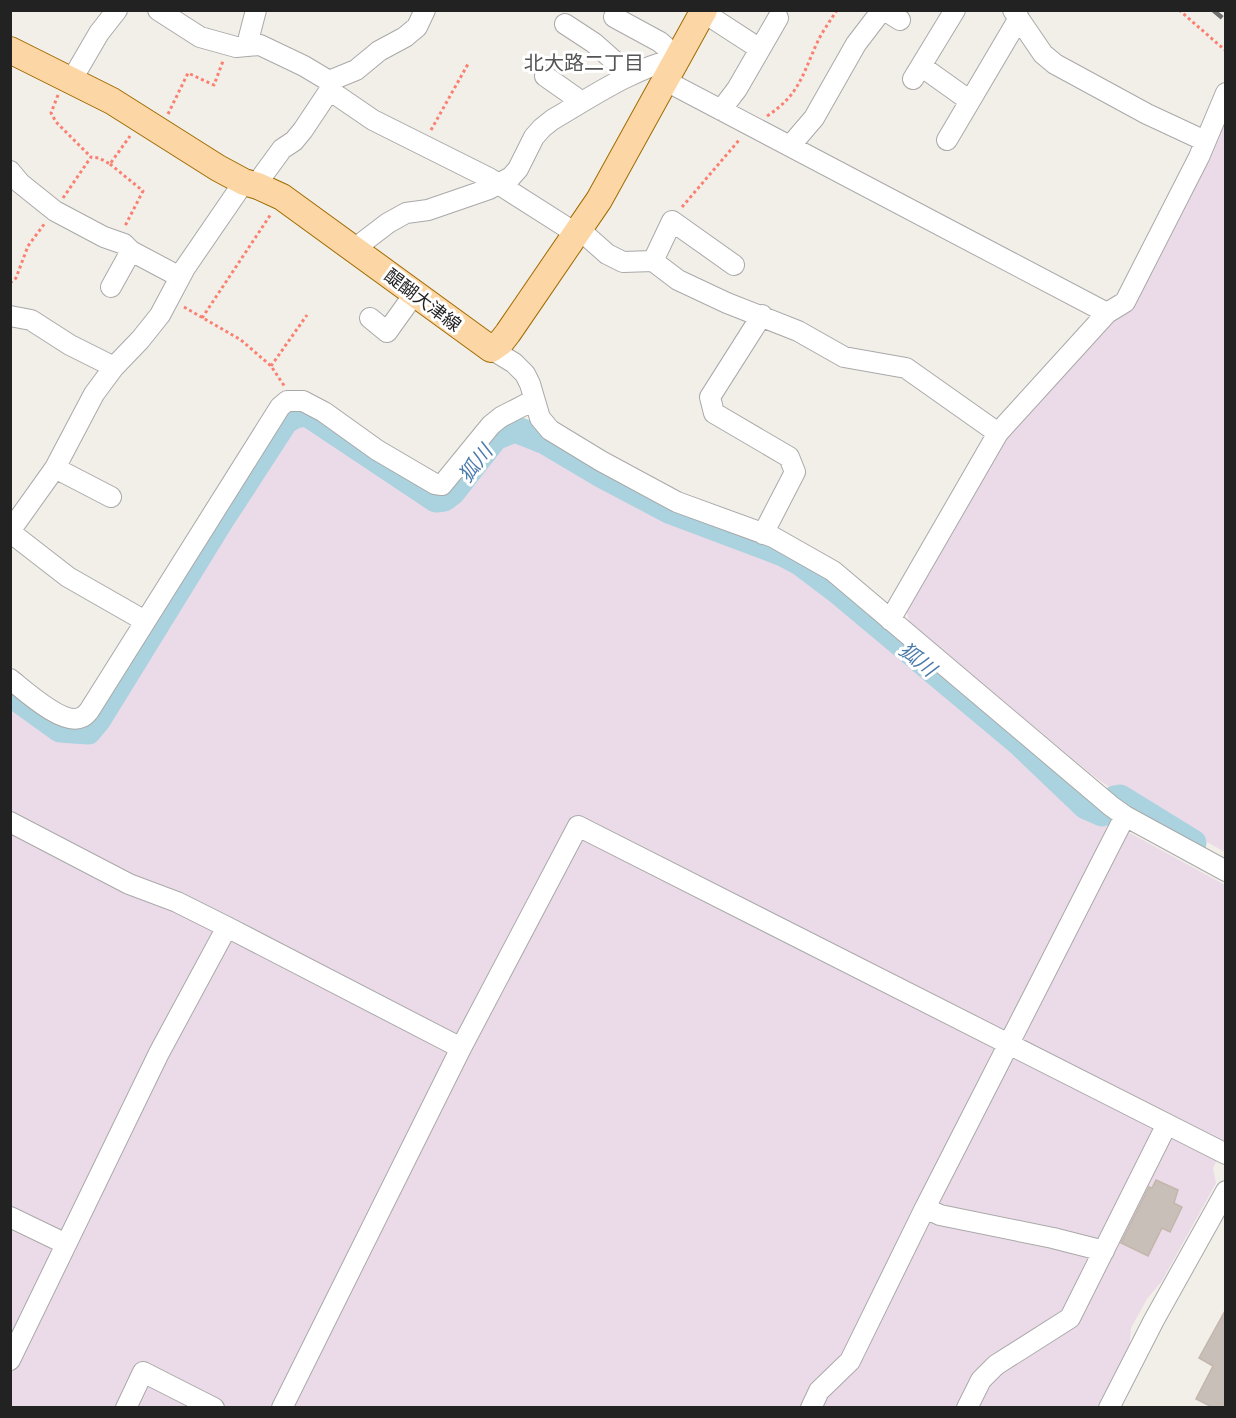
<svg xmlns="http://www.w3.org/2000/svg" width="1236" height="1418" font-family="Mulish,'Noto Sans JP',sans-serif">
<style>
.industrial{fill:#ebdbe8}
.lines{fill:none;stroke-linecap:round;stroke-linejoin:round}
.river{stroke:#aad3df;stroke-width:27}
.building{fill:#c7bfb8;stroke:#c4b6ab;stroke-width:1.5}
.minor-casing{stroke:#a9a9a9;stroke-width:22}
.major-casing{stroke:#a06b00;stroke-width:28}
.path{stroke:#fa8072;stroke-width:3;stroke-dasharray:3 3;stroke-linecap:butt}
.minor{stroke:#fff;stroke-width:20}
.major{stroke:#fcd6a4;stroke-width:26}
.rail{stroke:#707070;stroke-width:4.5;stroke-dasharray:12 12;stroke-linecap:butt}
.labels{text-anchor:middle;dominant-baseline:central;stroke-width:6;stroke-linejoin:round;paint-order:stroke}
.street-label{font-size:18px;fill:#222;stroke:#fff}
.neighbourhood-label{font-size:20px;fill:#555;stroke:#fff}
.water-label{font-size:20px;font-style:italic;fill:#4a7aab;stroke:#fff}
</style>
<rect width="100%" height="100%" fill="#f2efe9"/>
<path class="industrial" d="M1225,122V852L1116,792L1091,774L909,622L906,607L1002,441L1099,331L1130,311L1199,180Z
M305,417L435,503H445L456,500L504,438L516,437L604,485L678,522L749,548L798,572L818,586L1077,804L1225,885L1226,1142L1213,1168L1216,1183L1162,1281L1147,1299L1131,1328L1129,1352L1103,1407H11L10,698L58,732L93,736L289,421Z"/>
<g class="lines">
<path class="river" d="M10,693L60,729L88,731L98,719L220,521L285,421L295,415L307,413L436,499L444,498L452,492L495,437L515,429L545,441L599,473L669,510L783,553L800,562L837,590L1020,743L1086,806L1102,813
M1115,799L1120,798L1193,843"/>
</g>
<path class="building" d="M1156,1180L1178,1190L1174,1203L1182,1207L1170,1232L1162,1228L1148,1256L1121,1243L1149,1187L1152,1188Z
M1226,1309V1407H1212L1196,1399L1213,1366L1199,1358Z"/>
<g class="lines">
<g class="minor-casing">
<path id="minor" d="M158,10L200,37L236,47L260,45L304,66L329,81L335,94L373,120L489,178L577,234
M884,10L900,20
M1013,10L1043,54L1055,64L1147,114L1205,141
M703,12L760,49
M614,17L660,42L678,58
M565,24L594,43L630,75
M249,46V37L256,10
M921,66L970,101
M545,76L582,102
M913,79L955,10
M71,81L99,33L117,10
M329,81L356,70L379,51L405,37L417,27L425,10
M666,81L1107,313
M721,110L737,89L778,18
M947,140L1019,18
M790,146L814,118L856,44L882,10
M10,171L20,183L55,211L104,237L124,244L131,251
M258,186L263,175L282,149L294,141L303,130L331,88
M580,230L607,254L623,262L653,261L678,280L727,303L798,331L844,357L906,368L998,433
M354,249L388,223L406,213L428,210L489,189L511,177L518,169L534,137L542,128L552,120C593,96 632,69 678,58
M653,261L672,221L734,265
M111,287L131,251L180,277
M762,315L710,397L714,413L789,457L795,472L763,534
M10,316L31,320L70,345L114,367
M370,318L387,332L415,293
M491,349L514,363L525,374L530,384L540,418L550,430L601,461L677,502L773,537L833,571L1111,806L1125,816L1226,871
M55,468L111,497
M10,531L55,468L94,394L114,367L140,340L160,315L185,268L244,182
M10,532L68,577L145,621
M890,620L998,433L1107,313L1125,302L1199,157L1226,93
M10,679C24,690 64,727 82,717C85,716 87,713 89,711L280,407L287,401H303L324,412L377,450L435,484L442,485L491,425L501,417L534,400
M10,822L129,884L177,902L227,927L461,1048
M10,1217L66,1244
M1104,1251L1053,1238L940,1215L925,1208L1125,816
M10,1360L159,1053L227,927
M126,1408L143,1372L214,1408
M282,1408L461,1048L578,826L1226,1154
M811,1408L819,1391L850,1361L925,1208
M967,1408L981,1380L996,1365L1070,1318L1167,1124
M1109,1408L1154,1320L1226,1191"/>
</g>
<g class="major-casing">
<path id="major" d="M10,50L112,101L218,168L244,182L258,186L282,197L491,349L501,342L508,333L599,200L704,10"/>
</g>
<path class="path" d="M1179,10L1226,51
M58,95L51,113L56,122L91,157
M168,114L188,73L214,85L223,61
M767,116C799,95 802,76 817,43C822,32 830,21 837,10
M431,130L468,64
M110,164L143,191L125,226
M63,198L91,157L99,158L110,164L130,136
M682,207L740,139
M10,283L16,278L28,246L45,223
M184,307L241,340L271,366L285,387
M202,318L271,214
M271,366L307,315"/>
<use href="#minor" class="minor"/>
<use href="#major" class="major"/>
<path class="rail" d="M1213,10L1226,21"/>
</g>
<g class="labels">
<g class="street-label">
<text transform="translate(423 300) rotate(37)">醍醐大津線</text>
</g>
<g class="neighbourhood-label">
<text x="584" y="62">北大路二丁目</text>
</g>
<g class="water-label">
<text transform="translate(475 463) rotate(-52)">狐川</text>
<text transform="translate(918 659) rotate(39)">狐川</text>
</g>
</g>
<rect width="1236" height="1418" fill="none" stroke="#222222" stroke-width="24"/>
</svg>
